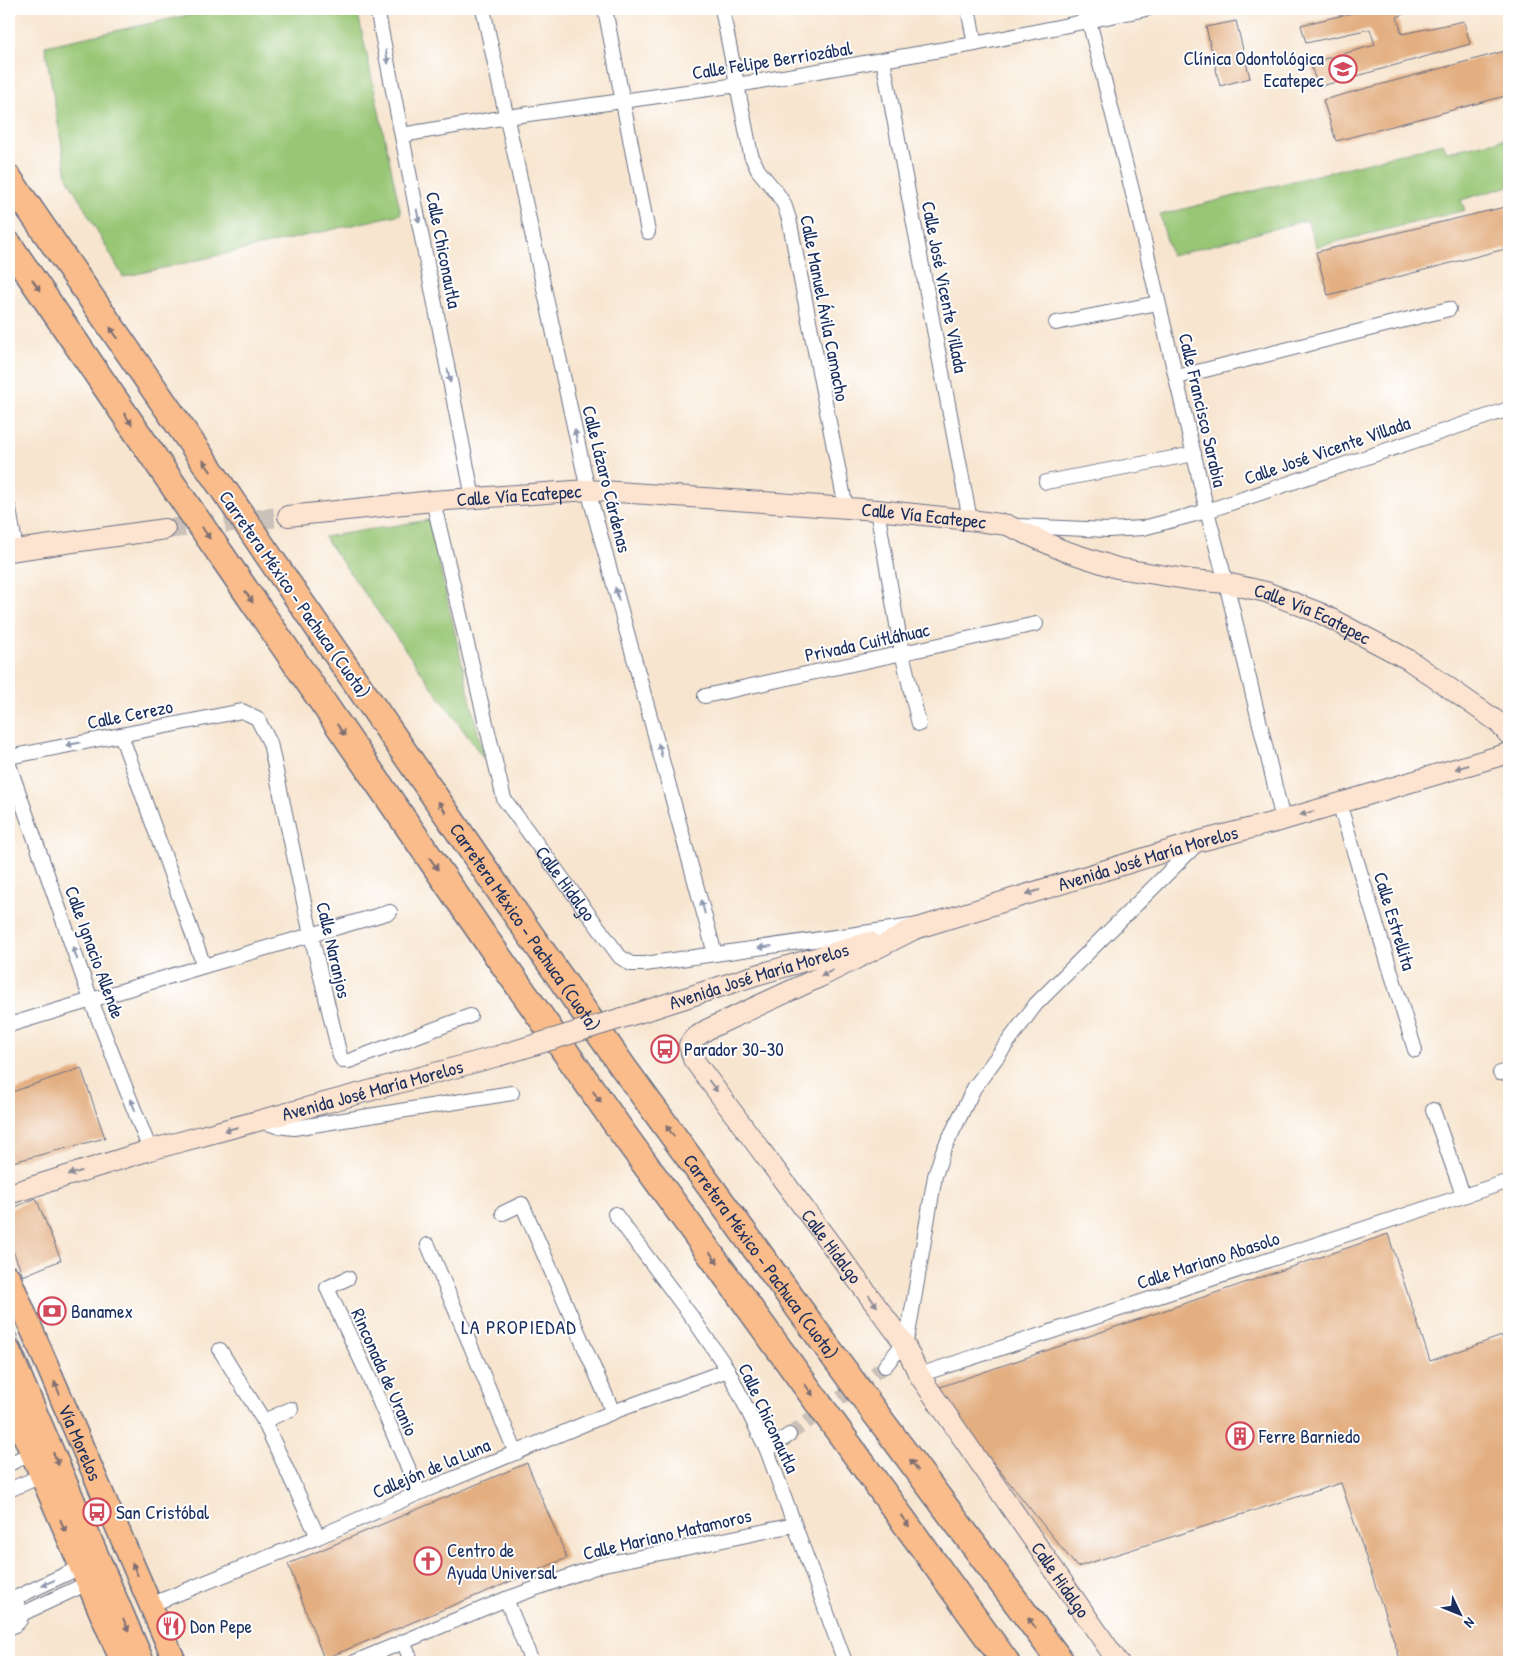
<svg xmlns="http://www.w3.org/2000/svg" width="1518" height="1671" font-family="'Patrick Hand',sans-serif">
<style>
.green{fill:#98c674;stroke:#5a7a69}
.building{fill:#e3ae80}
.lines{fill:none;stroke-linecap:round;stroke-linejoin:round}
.street-tunnel{stroke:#cbc1b8;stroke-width:14;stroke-dasharray:14 7;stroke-linecap:butt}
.secondary-tunnel{stroke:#cbc1b8;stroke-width:20;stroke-dasharray:20 10;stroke-linecap:butt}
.street-casing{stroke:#686f86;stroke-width:16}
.secondary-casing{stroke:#686f86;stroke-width:22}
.primary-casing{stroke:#686f86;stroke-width:25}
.highway-casing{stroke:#686f86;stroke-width:29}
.street{stroke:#fff;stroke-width:14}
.secondary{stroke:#fde4d0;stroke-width:20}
.primary{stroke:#f9bc8a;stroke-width:22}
.highway{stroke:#f9bc8a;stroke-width:26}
.secondary-bridge-casing{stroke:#686f86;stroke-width:22;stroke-linecap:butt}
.highway-bridge-casing{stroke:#686f86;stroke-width:29;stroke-linecap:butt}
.secondary-bridge{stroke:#fde4d0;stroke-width:20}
.highway-bridge{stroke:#f9bc8a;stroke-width:26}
.oneway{fill:#8d97ae}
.oneway2{fill:#7f6e72}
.oneway3{fill:#8c8a97}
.labels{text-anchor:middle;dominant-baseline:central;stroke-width:4;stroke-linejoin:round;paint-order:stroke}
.poi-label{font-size:19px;fill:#1b2f5e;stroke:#fff;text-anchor:start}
.street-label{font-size:19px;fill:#1b2f5e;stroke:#fff}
.neighbourhood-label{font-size:20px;letter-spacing:1px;fill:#1b2f5e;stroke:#fff}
</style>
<rect width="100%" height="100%" fill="#fff"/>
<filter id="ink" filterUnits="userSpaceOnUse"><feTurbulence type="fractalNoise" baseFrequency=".02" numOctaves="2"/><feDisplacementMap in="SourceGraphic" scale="10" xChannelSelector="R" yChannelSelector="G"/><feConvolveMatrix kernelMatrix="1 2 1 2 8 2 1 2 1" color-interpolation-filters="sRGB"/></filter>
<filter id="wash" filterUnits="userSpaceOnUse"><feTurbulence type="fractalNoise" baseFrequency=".0096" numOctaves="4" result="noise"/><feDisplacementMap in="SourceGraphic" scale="20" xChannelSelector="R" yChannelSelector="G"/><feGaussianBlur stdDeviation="1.12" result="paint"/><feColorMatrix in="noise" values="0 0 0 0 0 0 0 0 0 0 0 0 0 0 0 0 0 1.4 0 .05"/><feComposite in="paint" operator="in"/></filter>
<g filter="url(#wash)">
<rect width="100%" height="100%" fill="#f7e5cf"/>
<path class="green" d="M217,9H357L401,214L123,277L67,177L45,46Z
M1509,138V186L1461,200L1465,210L1316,247L1307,220L1171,256L1160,215L1443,143L1447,152Z
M429,520L484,759L324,537Z"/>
<g id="blocks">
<path class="building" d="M1369,9H1402L1404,14L1397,17L1402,34L1464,21L1470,44L1318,87L1310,63L1375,45L1370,29L1306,43L1301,25Z
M1236,21L1250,78L1220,86L1206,27Z
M1509,50V95L1336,141L1323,100Z
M1509,206V248L1328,295L1316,252Z
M81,1068L105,1138L9,1163V1093Z
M36,1198L61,1260L23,1276L9,1241V1210Z
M1388,1234L1430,1361L1502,1336L1509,1359V1654L1485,1662H1401L1341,1483L1077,1567L934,1389Z
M9,1318L32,1370L14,1378L9,1367Z
M527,1463L567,1558L324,1659L288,1564Z"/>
</g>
</g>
<g filter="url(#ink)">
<use href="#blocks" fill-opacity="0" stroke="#686f86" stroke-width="1"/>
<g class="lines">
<path class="street-tunnel" d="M789,1435L885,1366"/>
<path class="secondary-tunnel" d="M165,529L288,516"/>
<g class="street-casing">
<g id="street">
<path d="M377,9L473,498"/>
<path d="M483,9L588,490L715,954"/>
<path d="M605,9L648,232"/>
<path d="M722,9L751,155L758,170L777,193L784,204L789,219L846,508"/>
<path d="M968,9L975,44"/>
<path d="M1086,9L1136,206L1207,511L1226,583L1283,820"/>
<path d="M883,60L970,520"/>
<path d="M402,135L507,117L737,85L975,44L1146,9"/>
<path d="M1056,323L1158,303"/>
<path d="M1177,377L1449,309"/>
<path d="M1046,482L1194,454"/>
<path id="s1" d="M433,501L504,799L620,957L631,964H645L912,926"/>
<path d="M9,509L16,550"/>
<path d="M877,510L902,653L919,724"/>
<path d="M1018,526L1108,530L1143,528L1207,511L1509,409"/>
<path d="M705,696L1036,624"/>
<path d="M121,735L204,966"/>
<path d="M9,757L242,711L257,718L270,743L311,935L340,1056L343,1061H349L470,1016"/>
<path d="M9,765L91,1000L150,1150"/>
<path d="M1339,803L1415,1050"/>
<path d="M9,1025L204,966L390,912"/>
<path d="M1500,1073L1509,1070"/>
<path d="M1433,1110L1463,1195"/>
<path d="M261,1121L277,1126L294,1128L512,1093"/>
<path d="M503,1213L522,1204L613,1412"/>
<path d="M615,1214L694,1320L728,1370L767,1450L845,1662"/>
<path d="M428,1245L516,1453"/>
<path d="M348,1278L327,1288L368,1375L419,1493"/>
<path d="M220,1350L264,1421L318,1537"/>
<path d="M885,1366L904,1343L908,1334L935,1176L943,1151L974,1088L1036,1004L1198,843"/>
<path d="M919,1375L1509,1181"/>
<path d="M264,1421L291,1409"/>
<path d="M767,1450L789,1435"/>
<path d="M9,1464L32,1453"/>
<path d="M9,1490L41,1476"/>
<path d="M15,1598L81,1567"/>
<path d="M506,1599L532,1662"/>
<path d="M150,1605L318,1537L419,1493L613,1412L728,1370"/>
<path d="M22,1614L88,1583"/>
<path d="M9,1628C21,1623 24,1618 18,1606"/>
<path d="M403,1642L412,1662"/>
<path d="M355,1662L506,1599L604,1564L671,1551L794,1525"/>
</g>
</g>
<g class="secondary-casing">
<g id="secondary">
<path id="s2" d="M288,516L433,501L588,490L877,510L970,520L1007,525L1062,550L1117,568L1192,580L1226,583L1266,592L1320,613L1409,660L1498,722L1509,735"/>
<path d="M9,551L165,529"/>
<path id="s3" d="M917,928L820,977L708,1029L693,1039L689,1045L693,1059L904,1343L919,1375L1118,1662"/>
<path id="s4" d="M905,932L1200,841L1283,820L1509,753"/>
<path id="s5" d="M648,1010L753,976L870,942"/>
<path id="s6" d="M9,1194L150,1150L498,1056"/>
</g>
</g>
<g class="primary-casing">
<g id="primary">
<path id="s7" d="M9,1277L175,1662"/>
<path d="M9,1350L143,1662"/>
<path d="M9,1401L122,1662"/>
</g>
</g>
<g class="highway-casing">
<g id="highway">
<path d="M9,179L235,506"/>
<path d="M9,245L190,510"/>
<path id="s8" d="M266,552L522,923L623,1067L873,1410L1061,1662"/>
<path d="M222,556L485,938L624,1135L1006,1662"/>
</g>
</g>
<use href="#street" class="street"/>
<use href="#secondary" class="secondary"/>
<use href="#primary" class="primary"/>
<use href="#highway" class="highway"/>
<g class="secondary-bridge-casing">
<path id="secondary-bridge" d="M498,1056L648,1010"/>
</g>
<g class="highway-bridge-casing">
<path id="highway-bridge" d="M235,506L266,552
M190,510L222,556"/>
</g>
<use href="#secondary-bridge" class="secondary-bridge"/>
<use href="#highway-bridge" class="highway-bridge"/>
</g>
<defs><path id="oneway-solid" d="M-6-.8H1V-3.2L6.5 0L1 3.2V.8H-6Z" transform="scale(1.25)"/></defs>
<g class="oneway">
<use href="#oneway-solid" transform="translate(387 57) rotate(79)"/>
<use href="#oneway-solid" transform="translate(418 216) rotate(79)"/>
<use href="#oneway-solid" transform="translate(449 376) rotate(79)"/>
<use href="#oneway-solid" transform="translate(576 436) rotate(-102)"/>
<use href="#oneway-solid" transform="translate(617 594) rotate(-105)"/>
<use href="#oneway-solid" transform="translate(73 744) rotate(169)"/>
<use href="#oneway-solid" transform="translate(660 750) rotate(-105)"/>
<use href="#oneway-solid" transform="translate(703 907) rotate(-105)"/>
<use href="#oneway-solid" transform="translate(765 947) rotate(172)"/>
<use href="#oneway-solid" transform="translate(75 953) rotate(-109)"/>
<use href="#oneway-solid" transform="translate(133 1105) rotate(-111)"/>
<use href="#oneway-solid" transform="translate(48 1583) rotate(155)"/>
</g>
<g class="oneway2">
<use href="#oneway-solid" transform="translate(36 285) rotate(56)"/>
<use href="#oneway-solid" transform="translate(114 333) rotate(-125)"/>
<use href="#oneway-solid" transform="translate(128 419) rotate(56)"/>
<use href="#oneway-solid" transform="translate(207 466) rotate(-125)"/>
<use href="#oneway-solid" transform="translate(206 533) rotate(56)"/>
<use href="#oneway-solid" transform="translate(249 597) rotate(56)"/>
<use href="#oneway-solid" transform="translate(341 730) rotate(55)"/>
<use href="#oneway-solid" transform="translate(442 807) rotate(-124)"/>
<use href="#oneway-solid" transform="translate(434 864) rotate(55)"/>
<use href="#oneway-solid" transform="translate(597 1097) rotate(55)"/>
<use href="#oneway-solid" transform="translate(670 1131) rotate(-126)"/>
<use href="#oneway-solid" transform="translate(714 1258) rotate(54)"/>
<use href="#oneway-solid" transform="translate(57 1388) rotate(-113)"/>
<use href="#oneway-solid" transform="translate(809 1390) rotate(54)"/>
<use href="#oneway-solid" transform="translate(56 1459) rotate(67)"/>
<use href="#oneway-solid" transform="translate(914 1465) rotate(-127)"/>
<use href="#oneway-solid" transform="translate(905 1521) rotate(54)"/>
<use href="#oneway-solid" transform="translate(63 1526) rotate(67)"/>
<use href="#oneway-solid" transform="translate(135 1569) rotate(-113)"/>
<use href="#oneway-solid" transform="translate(1032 1623) rotate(-127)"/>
<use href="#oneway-solid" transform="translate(126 1625) rotate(67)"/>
</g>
<g class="oneway3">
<use href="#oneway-solid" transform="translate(1462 767) rotate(164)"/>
<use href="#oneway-solid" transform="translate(1307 813) rotate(164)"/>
<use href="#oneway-solid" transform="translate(1033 892) rotate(163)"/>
<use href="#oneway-solid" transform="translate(827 973) rotate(153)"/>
<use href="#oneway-solid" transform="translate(713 1086) rotate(53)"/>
<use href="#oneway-solid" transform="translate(231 1129) rotate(165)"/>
<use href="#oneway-solid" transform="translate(75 1173) rotate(163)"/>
<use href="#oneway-solid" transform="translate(873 1301) rotate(53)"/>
</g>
</g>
<defs>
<g id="university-ring" transform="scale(1.4375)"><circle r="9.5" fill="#fff" stroke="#d1495b" stroke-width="1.5"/><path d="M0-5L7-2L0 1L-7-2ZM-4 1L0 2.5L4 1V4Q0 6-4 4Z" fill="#d1495b"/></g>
<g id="bus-ring" transform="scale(1.4375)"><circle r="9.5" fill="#fff" stroke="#d1495b" stroke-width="1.5"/><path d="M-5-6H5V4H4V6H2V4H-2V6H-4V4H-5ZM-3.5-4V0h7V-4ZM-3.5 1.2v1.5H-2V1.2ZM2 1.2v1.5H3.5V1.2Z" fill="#d1495b"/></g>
<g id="bank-ring" transform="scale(1.4375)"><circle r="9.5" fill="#fff" stroke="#d1495b" stroke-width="1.5"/><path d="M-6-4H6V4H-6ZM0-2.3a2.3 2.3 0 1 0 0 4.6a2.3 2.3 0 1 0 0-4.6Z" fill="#d1495b"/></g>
<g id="building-ring" transform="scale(1.4375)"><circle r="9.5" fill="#fff" stroke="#d1495b" stroke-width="1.5"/><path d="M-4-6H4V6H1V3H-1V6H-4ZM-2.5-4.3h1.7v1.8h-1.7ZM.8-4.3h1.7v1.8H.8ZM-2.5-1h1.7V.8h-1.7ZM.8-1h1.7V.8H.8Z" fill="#d1495b"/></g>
<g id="church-ring" transform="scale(1.4375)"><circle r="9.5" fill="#fff" stroke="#d1495b" stroke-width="1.5"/><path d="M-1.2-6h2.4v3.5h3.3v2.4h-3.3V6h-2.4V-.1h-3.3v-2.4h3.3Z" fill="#d1495b"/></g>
<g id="restaurant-ring" transform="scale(1.4375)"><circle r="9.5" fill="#fff" stroke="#d1495b" stroke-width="1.5"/><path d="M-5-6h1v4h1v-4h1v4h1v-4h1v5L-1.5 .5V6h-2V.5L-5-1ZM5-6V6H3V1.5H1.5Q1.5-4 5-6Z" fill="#d1495b"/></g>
</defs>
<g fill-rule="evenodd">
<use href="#university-ring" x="1343" y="69"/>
<use href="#bus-ring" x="665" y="1049"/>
<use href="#bank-ring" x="52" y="1311"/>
<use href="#building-ring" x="1240" y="1436"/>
<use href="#bus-ring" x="97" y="1512"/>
<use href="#church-ring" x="428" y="1561"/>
<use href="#restaurant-ring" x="171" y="1626"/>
</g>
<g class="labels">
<g class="poi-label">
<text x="1324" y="58" text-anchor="end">Clínica Odontológica<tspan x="1324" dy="22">Ecatepec</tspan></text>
<text x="684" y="1049">Parador 30-30</text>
<text x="71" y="1311">Banamex</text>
<text x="1259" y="1436">Ferre Barniedo</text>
<text x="116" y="1512">San Cristóbal</text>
<text x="447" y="1550">Centro de<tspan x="447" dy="22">Ayuda Universal</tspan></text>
<text x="190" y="1626">Don Pepe</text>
</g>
<g class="street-label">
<text transform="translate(772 60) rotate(-9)">Calle Felipe Berriozábal</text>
<text transform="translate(444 250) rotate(79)">Calle Chiconautla</text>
<text transform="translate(945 287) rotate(79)">Calle José Vicente Villada</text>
<text transform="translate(825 308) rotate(79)">Calle Manuel Ávila Camacho</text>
<text transform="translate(1203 410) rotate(77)">Calle Francisco Sarabia</text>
<text transform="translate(1327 450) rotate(-19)">Calle José Vicente Villada</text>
<text transform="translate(607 479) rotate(76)">Calle Lázaro Cárdenas</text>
<text stroke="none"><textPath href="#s2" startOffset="232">Calle Vía Ecatepec</textPath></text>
<text stroke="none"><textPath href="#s2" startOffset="638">Calle Vía Ecatepec</textPath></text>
<text transform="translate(295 594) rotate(55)">Carretera México - Pachuca (Cuota)</text>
<text stroke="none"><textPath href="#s2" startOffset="1042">Calle Vía Ecatepec</textPath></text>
<text transform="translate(867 642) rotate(-12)">Privada Cuitláhuac</text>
<text transform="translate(130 714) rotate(-11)">Calle Cerezo</text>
<text stroke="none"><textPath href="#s4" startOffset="254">Avenida José María Morelos</textPath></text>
<text stroke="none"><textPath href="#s1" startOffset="411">Calle Hidalgo</textPath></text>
<text transform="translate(1395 921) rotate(73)">Calle Estrellita</text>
<text stroke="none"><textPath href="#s8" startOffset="456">Carretera México - Pachuca (Cuota)</textPath></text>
<text transform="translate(334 950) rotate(77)">Calle Naranjos</text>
<text transform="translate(95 952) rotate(70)">Calle Ignacio Allende</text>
<text stroke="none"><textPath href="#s5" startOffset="116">Avenida José María Morelos</textPath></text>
<text stroke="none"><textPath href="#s6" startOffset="378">Avenida José María Morelos</textPath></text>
<text stroke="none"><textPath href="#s3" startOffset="505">Calle Hidalgo</textPath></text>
<text stroke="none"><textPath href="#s8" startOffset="861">Carretera México - Pachuca (Cuota)</textPath></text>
<text transform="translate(1208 1260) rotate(-18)">Calle Mariano Abasolo</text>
<text transform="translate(385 1372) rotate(66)">Rinconada de Uranio</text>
<text transform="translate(769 1418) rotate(65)">Calle Chiconautla</text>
<text stroke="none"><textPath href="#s7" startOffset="180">Vía Morelos</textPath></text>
<text transform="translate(431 1468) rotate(-23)">Callejón de la Luna</text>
<text transform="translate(667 1534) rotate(-13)">Calle Mariano Matamoros</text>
<text stroke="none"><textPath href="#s3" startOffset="910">Calle Hidalgo</textPath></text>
</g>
<g class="neighbourhood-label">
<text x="519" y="1326">LA PROPIEDAD</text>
</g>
</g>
<rect width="1518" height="1671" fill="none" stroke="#fff" stroke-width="30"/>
<g transform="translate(1460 1614) rotate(133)" stroke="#ffffff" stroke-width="4" paint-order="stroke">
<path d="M0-4L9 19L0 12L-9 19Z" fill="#1b2f5e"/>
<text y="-8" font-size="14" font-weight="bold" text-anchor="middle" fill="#1b2f5e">N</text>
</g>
</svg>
